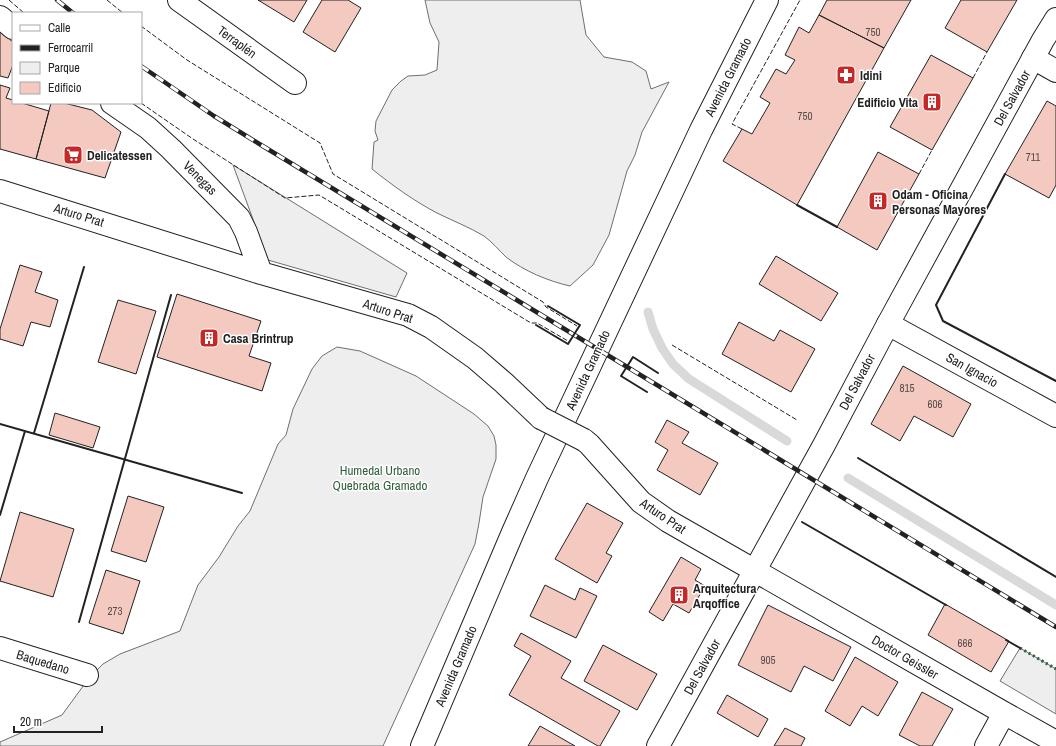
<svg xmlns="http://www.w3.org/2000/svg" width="1056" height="746" font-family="'Archivo Narrow',sans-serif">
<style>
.green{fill:#eee;stroke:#6f6f6f}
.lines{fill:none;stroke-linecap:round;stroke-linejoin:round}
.stream{stroke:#d9d9d9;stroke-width:9}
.building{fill:#f3c9c0;stroke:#222}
.minor-casing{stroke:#222;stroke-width:24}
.major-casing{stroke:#222;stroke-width:24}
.minor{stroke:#fff;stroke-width:22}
.major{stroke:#fff;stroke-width:22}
.rail-casing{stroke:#222;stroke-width:4.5}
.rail{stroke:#fff;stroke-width:3;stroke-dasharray:9;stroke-linecap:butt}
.minor-bridge-casing{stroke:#222;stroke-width:24;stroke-linecap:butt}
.minor-bridge{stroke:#fff;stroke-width:22}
.hedge{stroke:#2f5e38;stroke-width:3;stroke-dasharray:2 3;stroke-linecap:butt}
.fence{stroke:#222;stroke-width:1;stroke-dasharray:5 2;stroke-linecap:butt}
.wall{stroke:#222;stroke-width:2}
.labels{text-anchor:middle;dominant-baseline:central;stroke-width:3;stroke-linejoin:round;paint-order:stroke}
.number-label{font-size:11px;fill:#564c4a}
.street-label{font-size:13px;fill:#222;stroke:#fff}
.poi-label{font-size:13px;font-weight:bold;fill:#222;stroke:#fff;text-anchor:start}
.park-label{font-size:13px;fill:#2f5e38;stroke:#fff}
</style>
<rect width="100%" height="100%" fill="#fff"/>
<path class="green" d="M425,0H580L586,35L604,57L632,62L646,71L651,89L669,82L642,132L635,155L627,171L609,235L593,265L570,286C548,281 524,271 506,257C499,250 492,242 484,236C469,227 453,221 437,213C414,201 392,185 372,169L374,142L378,140L375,131L376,121L392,90L401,81L408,76L425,75L437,70L439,42L430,23Z
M233,165L407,273L396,297L268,260Z
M337,347L360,351L416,376L474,414L488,426L494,436L496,445V459L483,497L479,523L475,544L383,746H0V742L62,715L89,678L103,664L120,654L180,631L198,585L219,557L238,526L250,511L278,444L286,435L293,409L312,369L322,356Z
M1020,648L1056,669V714L1000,681Z"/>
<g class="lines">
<path class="stream" d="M648,312L653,329L662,348L673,364L689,379L787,441
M848,478L1056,605"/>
</g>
<path class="building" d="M258,0H307L294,22Z
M322,0H348L361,8L335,52L303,32Z
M827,0H911L884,48L819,15Z
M961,0H1017L987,52L945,28Z
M819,15L884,48L797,205L723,161L742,129L752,134L770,103L760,97L776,69L786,74L795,60L785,55L799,27L809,33Z
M0,32L13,42V65L8,78L0,76Z
M931,55L973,78L932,150L890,127Z
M0,85L10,88L6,98L13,100V103H22L49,111L36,159L0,149Z
M1047,101L1056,106V185L1049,198L1005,174Z
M51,103H64L92,110L121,132L105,178L36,159Z
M878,152L919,174L877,250L837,227Z
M776,256L838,293L821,321L759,284Z
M20,265L42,272L35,292L58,300L50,327L31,322L23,346L0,339V329Z
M177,294L261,321L249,356L271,363L262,391L157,357Z
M118,300L156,311L136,374L98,362Z
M739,322L774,341L780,330L815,349L791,392L722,354Z
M903,366L971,404L953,437L914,416L900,441L871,424Z
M55,413L100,427L93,448L49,435Z
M667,420L689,432L682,443L718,463L700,495L657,470L668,450L655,442Z
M128,496L164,507L146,562L111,551Z
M587,503L623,523L606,553L612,556L597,583L555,559Z
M20,512L74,529L53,597L0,581Z
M681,557L701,569L695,580L705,586L689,613L673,604L663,621L649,612Z
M106,570L140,581L123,634L89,623Z
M545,585L575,600L580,588L597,596L576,638L530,616Z
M945,604L1009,641L991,672L928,635Z
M768,605L851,647L833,681L804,666L791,692L738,665Z
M521,633L571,661L561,678L620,711L600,746H598L509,695L531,656L514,646Z
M603,645L657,674L637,710L584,681Z
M855,657L898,682L878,716L862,706L850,726L825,711Z
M922,692L953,709L932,746H920L899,735Z
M727,695L768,719L758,737L717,713Z
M540,726L575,746H528Z
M785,728L805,738L801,746H774Z"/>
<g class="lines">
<g class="minor-casing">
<path id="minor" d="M179,0L295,83
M0,17L13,28
M1033,58L1056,71
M112,103L148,128L171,149L239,218L246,232L261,273
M0,191L261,273L408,315L431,327L475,358L504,383L541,418
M888,324L1056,416
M584,440L589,444L641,502L668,521L1004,713L1056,742
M0,648L87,675
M986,746L1004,713"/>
</g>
<g class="major-casing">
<path id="major" d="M422,746L513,532L537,478L701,130L767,0
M658,746L824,445L888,324L1043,40L1056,19"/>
</g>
<use href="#minor" class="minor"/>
<use href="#major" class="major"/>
<g class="rail-casing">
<path id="rail" d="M57,0L73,13
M141,66L214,116L261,145L1056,627"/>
</g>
<use href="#rail" class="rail"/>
<g class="minor-bridge-casing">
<path id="minor-bridge" d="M541,418L584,440"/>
</g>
<use href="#minor-bridge" class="minor-bridge"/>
<path class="hedge" d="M1020,648L1056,669"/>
<path class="fence" d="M9,0L24,13
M107,0L123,13
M141,26L187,60L320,143L333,174L543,302L546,307L577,326
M973,78L987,52
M141,103L193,139L285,198L319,195L531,323H537L568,341
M742,129L732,124L800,0
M919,174L932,150
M672,345L797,420"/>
<path class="wall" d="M1005,174L936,305L943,321L1056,381
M797,205L837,227
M536,325L568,344L580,325L548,306
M647,392L621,376L633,357L658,373
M0,424L242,493
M34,433L84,267
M858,458L1056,577
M0,515L25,431
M802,522L946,605
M79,622L171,295
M1006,640L1020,648"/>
</g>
<defs>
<g id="pharmacy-square" transform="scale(1)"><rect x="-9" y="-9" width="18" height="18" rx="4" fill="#c62828" stroke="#fff"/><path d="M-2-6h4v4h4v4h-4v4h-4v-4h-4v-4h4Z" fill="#fff"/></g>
<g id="building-square" transform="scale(1)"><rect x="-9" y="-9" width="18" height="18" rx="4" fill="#c62828" stroke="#fff"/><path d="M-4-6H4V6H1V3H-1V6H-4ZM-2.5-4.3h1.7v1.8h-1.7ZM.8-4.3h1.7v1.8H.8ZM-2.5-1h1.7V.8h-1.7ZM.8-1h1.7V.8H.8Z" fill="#fff"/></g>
<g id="supermarket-square" transform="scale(1)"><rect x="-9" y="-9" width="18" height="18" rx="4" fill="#c62828" stroke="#fff"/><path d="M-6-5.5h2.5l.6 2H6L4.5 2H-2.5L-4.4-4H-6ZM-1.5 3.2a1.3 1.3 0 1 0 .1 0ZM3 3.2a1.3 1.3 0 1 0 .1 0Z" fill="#fff"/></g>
</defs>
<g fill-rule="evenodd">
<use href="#pharmacy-square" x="846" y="75"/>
<use href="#building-square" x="932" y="102"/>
<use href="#supermarket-square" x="73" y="155"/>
<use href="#building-square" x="878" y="201"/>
<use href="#building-square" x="209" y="338"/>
<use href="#building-square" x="679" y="595"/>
</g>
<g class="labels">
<g class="number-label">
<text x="873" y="32">750</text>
<text x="805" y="116">750</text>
<text x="1033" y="157">711</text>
<text x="907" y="388">815</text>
<text x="935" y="404">606</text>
<text x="115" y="611">273</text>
<text x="965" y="643">666</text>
<text x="768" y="660">905</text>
</g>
<g class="street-label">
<text transform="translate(237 42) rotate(36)">Terraplén</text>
<text transform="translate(728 77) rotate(-63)">Avenida Gramado</text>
<text transform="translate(1012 98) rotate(-61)">Del Salvador</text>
<text transform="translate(200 178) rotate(45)">Venegas</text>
<text transform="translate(79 215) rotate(17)">Arturo Prat</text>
<text transform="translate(388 311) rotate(18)">Arturo Prat</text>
<text transform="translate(588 370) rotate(-65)">Avenida Gramado</text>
<text transform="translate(972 370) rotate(29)">San Ignacio</text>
<text transform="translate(857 382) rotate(-62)">Del Salvador</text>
<text transform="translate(663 516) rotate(34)">Arturo Prat</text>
<text transform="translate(905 657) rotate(30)">Doctor Geissler</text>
<text transform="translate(43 662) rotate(17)">Baquedano</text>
<text transform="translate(456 666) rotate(-67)">Avenida Gramado</text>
<text transform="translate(702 667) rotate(-61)">Del Salvador</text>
</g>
<g class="poi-label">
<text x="860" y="75">Idini</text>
<text x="918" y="102" text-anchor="end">Edificio Vita</text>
<text x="87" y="155">Delicatessen</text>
<text x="892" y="194">Odam - Oficina<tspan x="892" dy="15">Personas Mayores</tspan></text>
<text x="223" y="338">Casa Brintrup</text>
<text x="693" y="588">Arquitectura<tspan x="693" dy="15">Arqoffice</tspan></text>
</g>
<g class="park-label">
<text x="380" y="470">Humedal Urbano<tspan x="380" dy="15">Quebrada Gramado</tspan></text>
</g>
</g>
<rect x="12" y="12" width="130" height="92" fill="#ffffff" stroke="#a7a7a7"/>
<rect x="20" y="25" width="20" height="6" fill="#ffffff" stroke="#a7a7a7"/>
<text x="48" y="32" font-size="12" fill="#222222">Calle</text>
<rect x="20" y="45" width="20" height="6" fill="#222222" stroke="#a7a7a7"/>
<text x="48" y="52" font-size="12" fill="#222222">Ferrocarril</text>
<rect x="20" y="62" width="20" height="12" fill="#eeeeee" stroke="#a7a7a7"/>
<text x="48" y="72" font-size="12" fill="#222222">Parque</text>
<rect x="20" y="82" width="20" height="12" fill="#f3c9c0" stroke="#a7a7a7"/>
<text x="48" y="92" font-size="12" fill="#222222">Edificio</text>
<path d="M14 726v6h88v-6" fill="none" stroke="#222222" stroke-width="2"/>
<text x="20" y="726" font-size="12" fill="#222222" stroke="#ffffff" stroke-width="3" paint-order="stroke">20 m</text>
</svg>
